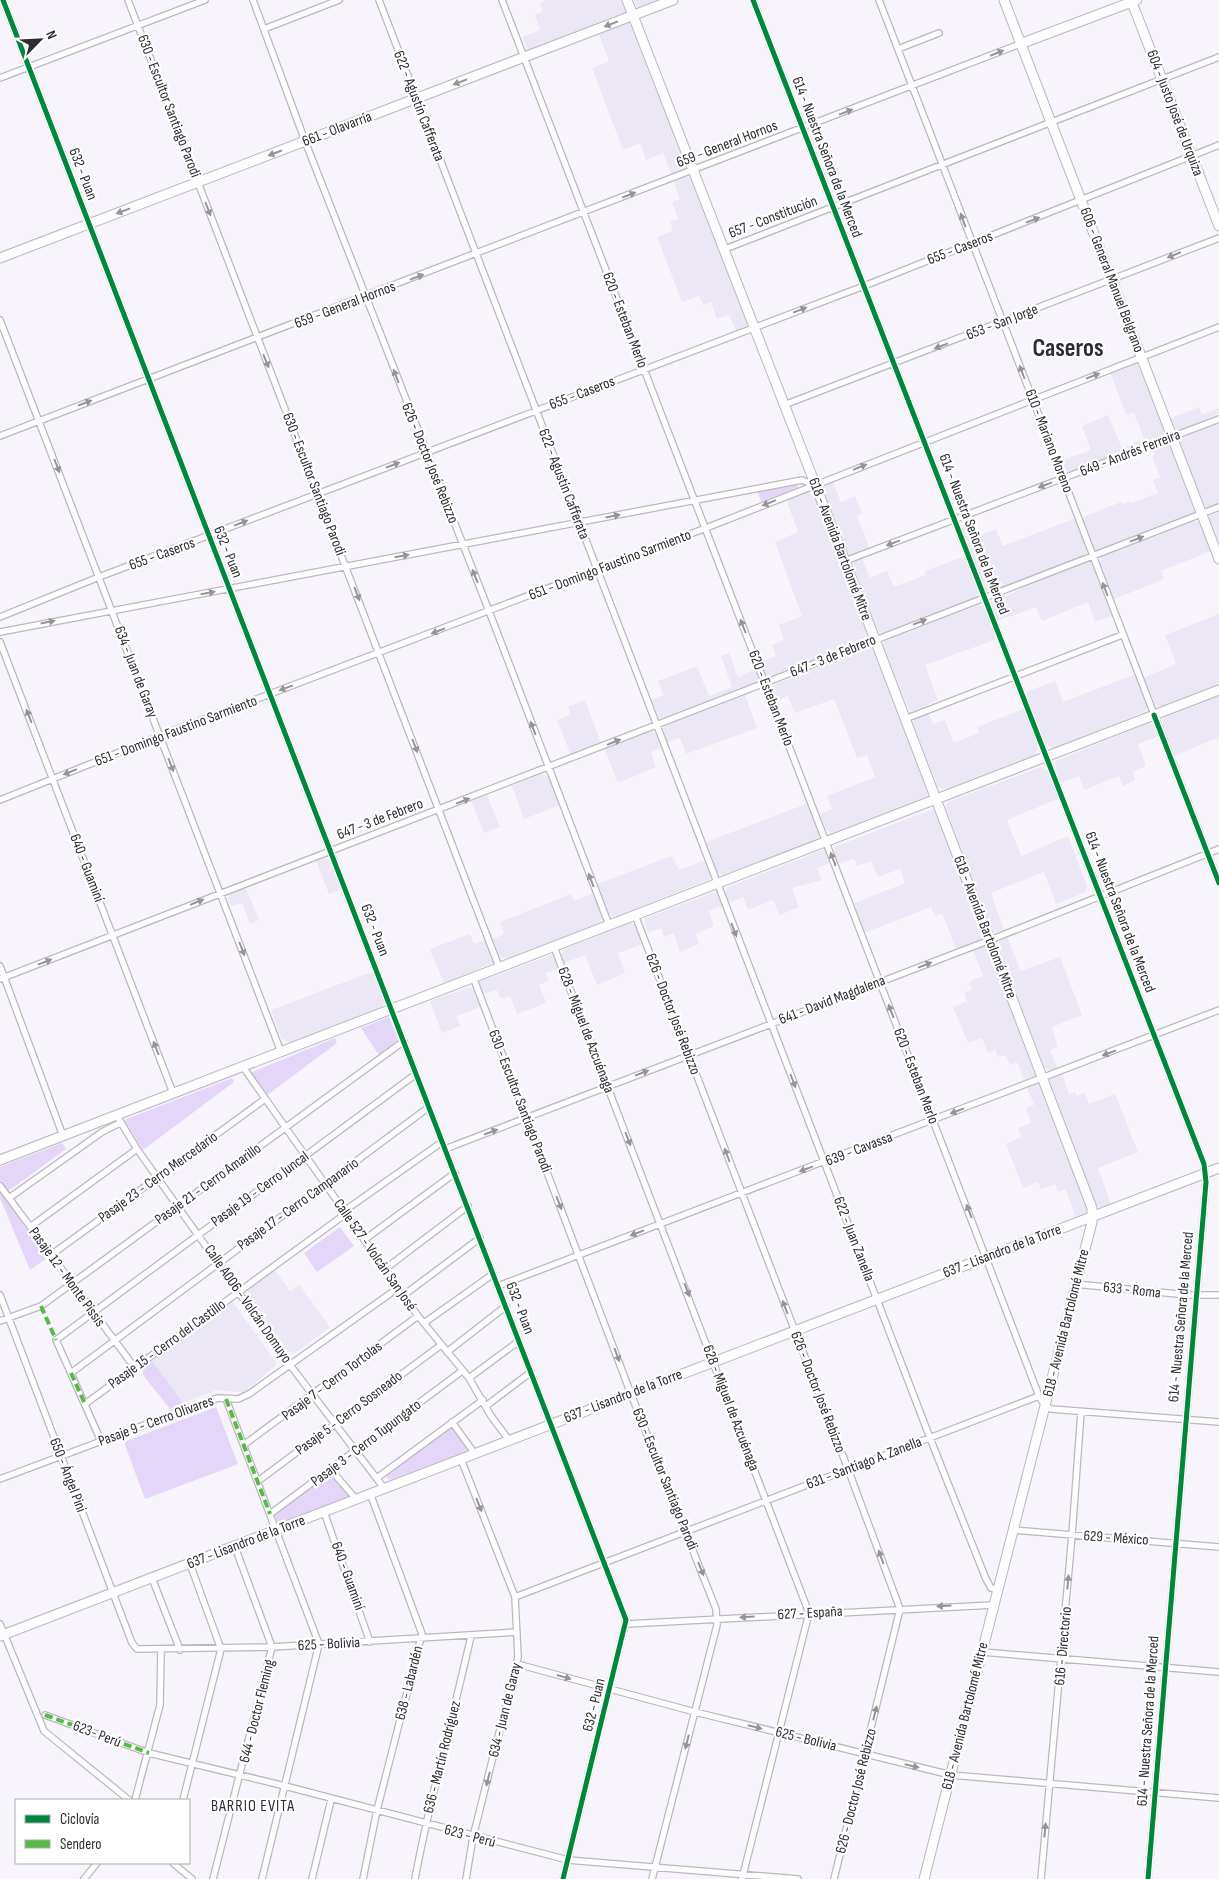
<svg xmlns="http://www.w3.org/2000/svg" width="1219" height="1879" font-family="'Sofia Sans Condensed',sans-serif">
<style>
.built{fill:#ece7f5}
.green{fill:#e3d6f9}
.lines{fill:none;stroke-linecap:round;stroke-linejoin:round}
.street-casing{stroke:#bab8bd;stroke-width:8}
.secondary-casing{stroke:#bab8bd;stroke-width:11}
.street{stroke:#fefdfe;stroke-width:5.5}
.secondary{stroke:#fefdfe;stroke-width:9}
.quiet{stroke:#58b947;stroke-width:4;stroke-dasharray:8 4;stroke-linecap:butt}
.cycleway-casing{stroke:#fff;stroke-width:8}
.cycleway{stroke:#00873e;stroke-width:5}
.oneway{fill:#969497}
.labels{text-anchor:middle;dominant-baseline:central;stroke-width:4.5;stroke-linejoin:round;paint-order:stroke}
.street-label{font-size:15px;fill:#2d2c30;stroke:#fff}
.neighbourhood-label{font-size:16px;letter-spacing:1px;fill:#2d2c30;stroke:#fff}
.town-label{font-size:25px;font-weight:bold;fill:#2d2c30;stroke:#fff}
</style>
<rect width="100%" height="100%" fill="#f7f4fb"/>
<path class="built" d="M547,0H623L627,10L623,15L529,51L522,37L540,30L535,15L543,11L540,3Z
M634,0H662L641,8L636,7Z
M628,20L633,23L687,168L672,176L663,153L646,160L640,143L623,150L592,68L609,61L598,32Z
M686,177L692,178L748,322L746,327L736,331L729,315L717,319L711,302L703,305L699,296L682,302L657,237L673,231L670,222L678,219L672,202L680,199L674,182Z
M1137,362L1165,429L1164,436L1072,472L1066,471L1061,461L1091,450L1082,426L1108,415L1122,448L1144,439L1134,413L1126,415L1110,372Z
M1199,407L1202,415L1219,408V413L1180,431L1173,429L1169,419Z
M1219,423V504L1206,508L1202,506L1180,442L1183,437Z
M1167,442L1171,443L1197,511L1196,513L1101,550H1094L1081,518L1121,502L1123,504L1130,501L1131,503L1158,493L1153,480L1160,477L1152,456L1155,455L1153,448Z
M832,480L841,502L855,496L862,514L857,516L870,549L852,556L846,552L822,490L823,485Z
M809,491L815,497L868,636L866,641L770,677L764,673L760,662L776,656L772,645L784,640L779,625L802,616L775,542L798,532L786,499Z
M1219,512V549L1209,522L1210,516Z
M1076,518L1087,548L1084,557L993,592L984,589L962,528L964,521L969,519L976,536L996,529L1003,546Z
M1191,521L1201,522L1211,551L1161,571L1164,579L1112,600L1099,564L1101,556Z
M965,556L979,591L976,598L882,634L876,630L852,567L854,561L862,558L870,578L887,571L894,587L926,575L925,571Z
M1088,561L1094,566L1112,616L1095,622L1088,602L1042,621L1036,607L997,621L991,603L995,597L1001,594L1005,596Z
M977,603L984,607L997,639L925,665L938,700L913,711L909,710L882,647L885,639Z
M1219,614V684L1162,706H1156L1143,678L1176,664L1165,635Z
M869,645L876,652L929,792L926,797L831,833L826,829L820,814L832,809L827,796L875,777L867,755L857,758L834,699L795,713L788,696L775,701L772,688L776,683L790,679Z
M729,653L738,677L757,668L761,676L757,683L663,719L660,718L651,700L663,695L658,681L697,666L709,696L732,687L721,656Z
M1136,674L1148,703L1146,711L1054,748L1045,744L1026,692L1055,681L1063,702Z
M745,695L757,728L686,754L680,738L667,742L663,728L667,725Z
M1219,696V737L1174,756L1163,726V718Z
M585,700L601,743L571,755L557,720L571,714L568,707Z
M1024,709L1037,744L1038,749L1035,755L946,789L938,788L913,724L915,718L928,713L933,724L945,720L954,743L979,733L977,727Z
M1149,723L1156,727L1159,736L1138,744L1146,766L1133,772L1135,780L1123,786L1119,776L1084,790L1079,776L1059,783L1054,767L1056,761Z
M651,731L658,735L662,747L651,752L656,767L618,783L604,749Z
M1041,767L1049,772L1060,798L1007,820L1021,856L1068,836L1087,886L1086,892L1056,904L1044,872L991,893L1004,930L992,933L945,807L948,802Z
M541,774L549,777L560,805L524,819L512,786Z
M487,795L500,827L484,833L471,801Z
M809,803L820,834L817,840L724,875L717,872L706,842Z
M933,809L937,810L984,934L983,938L956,949L942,913L935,916L931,907L864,933L852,904L905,883L900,869L878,877L871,861L857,866L854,859L837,864L834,854V847Z
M826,849L832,862L817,868L822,880L792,888L799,907L780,915L773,900L748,910L743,897L729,903L725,893L728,887Z
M672,856L679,870L706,860L711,874L710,879L615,917L609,914L597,884Z
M325,858L332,862L343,889L329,894L316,861Z
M246,888L259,920L250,924L242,903L231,906L228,898L230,894Z
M593,893L602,917L599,924L506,959L499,956L493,939L504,934L500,922L571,894L574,901Z
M712,893H718L724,905L709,911L714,926L696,934L699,944L680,952L674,933L664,937L661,928L648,933L644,921L646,918Z
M630,923L636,925L643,944L618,953L625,973L597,985L585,955L564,963L561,954L565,949Z
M470,934L474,944L487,939L494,962L444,984L430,949Z
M1007,937L1021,971L1060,957L1082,1015L1052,1027L1058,1047L1050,1050L1058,1069L1050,1072L1044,1067L998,945L1001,939Z
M984,946L990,948L1037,1071L1035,1076L1024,1080L1017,1062L1010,1065L1005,1055L998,1057L995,1050L988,1053L982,1038L968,1043L953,1007L967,1001L964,993L972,990L969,982L983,976L973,950Z
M552,955L556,957L560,968L546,973L549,981L539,985L546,1003L517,1014L510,996L501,999L497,990L482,994L479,986L481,981Z
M374,971L385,1002L381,1008L290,1043L281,1038L271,1010Z
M470,987L475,992L481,1007L457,1016L460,1026L442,1033L430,1001Z
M1062,1074L1069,1094L1075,1092L1077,1096L1084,1093L1089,1104L1115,1094L1138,1152L1098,1168L1111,1204L1101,1208L1095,1204L1049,1084L1050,1079Z
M1037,1083L1040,1086L1086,1205V1214L1076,1219L1066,1189L1058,1192L1055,1184L1041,1189L1038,1182L1023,1188L1006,1144L1021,1137L1018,1128L1031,1123L1026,1108L1034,1105L1027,1087Z
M275,1270L290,1291L299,1284L330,1327L295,1353L288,1351L248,1295V1289Z
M232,1301L277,1364L246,1391L238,1392L217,1390L183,1403L151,1359Z"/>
<path class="green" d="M797,484L798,488L762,503L757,491Z
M389,1017L398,1040L379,1055L361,1028Z
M335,1038L337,1043L266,1096L250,1073Z
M232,1078L234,1082L143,1150L124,1120Z
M62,1143L66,1149L7,1192L0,1181V1167Z
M0,1192L47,1258L30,1270L0,1198Z
M340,1227L354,1246L317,1272L304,1253Z
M151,1359L183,1403L170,1409L143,1375L142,1366Z
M216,1407L238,1464L145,1499L124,1442Z
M451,1426L467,1448L466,1451L390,1480L387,1478V1475Z
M331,1473L352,1497L278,1525L274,1514Z"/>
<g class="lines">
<g class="street-casing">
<path id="street" d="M3,0L626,1620L563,1879
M128,0L499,967
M253,0L305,141L489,611L609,925
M379,0L930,1438L986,1579L991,1588L997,1590
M502,0L1039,1396L1045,1406L1051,1409L1219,1422
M753,0L1204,1164L1206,1182L1148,1879
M879,0L1219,883
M264,29L339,0
M898,49L939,33
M0,78L205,0
M725,249L1219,57
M0,320L281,1052
M784,405L1219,238
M0,436L1020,44
M845,561L1219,419
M0,617L99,577L864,286L1219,145
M0,632L802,480L815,485
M0,642L173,1093
M905,719L1122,635
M0,800L175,730L706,528L1219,327
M635,915L848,1469L900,1609L834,1879
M554,947L809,1613L742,1879
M0,966L63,1136
M473,977L631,1394L716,1609L717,1625L652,1879
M0,979L1219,507
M243,1067L418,1316L469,1378L491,1416L509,1440
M117,1116L137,1149L290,1365L384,1488
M445,1149L990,940L1219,849
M0,1186L135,1368
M9,1198L102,1132L120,1123
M30,1227L137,1149
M364,1240L455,1173
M51,1255L265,1099
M385,1269L468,1206
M1075,1284L1188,1295H1219
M498,1286L1219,1010
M0,1295L132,1643L137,1649L272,1647L517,1632
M404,1295L480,1238
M0,1321L41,1306L404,1041
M424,1323L493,1274
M447,1352L506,1306
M71,1373L429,1107
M469,1378L519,1341
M226,1399L319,1644L262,1879
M85,1404L340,1218L347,1209L442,1142
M486,1406L531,1372
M452,1422L475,1454
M101,1441L56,1340L416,1074
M245,1444L418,1316
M461,1459L515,1597L518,1657L473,1837L466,1879
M331,1470L356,1499
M377,1478L483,1400
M0,1479L211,1400L219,1398L238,1399L249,1394L398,1288
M258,1481L441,1345
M324,1512L370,1642
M270,1514L462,1371
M1013,1530L1219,1547
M152,1578L180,1650
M515,1597L1039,1396
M0,1624L44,1731L129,1800
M626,1624L993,1605
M982,1652L1219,1672
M517,1664L695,1712L951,1775L1219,1798
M45,1715L149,1753L285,1786L568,1860L798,1879
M135,1800L160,1705L161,1650
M183,1800L221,1649L190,1564
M173,1863L192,1879
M84,1879L97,1863
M213,1879L272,1647L235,1547
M312,1879L331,1800
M363,1879L377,1810L422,1634L370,1493
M415,1879C430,1797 453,1717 471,1636
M1041,1879L1072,1535L1081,1412"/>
</g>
<g class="secondary-casing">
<path id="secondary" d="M627,0L845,561L1092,1208V1222L924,1879
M1004,0L1219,559
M1131,0L1219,226
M1020,44L1137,0
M0,258L673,0
M0,1160L1219,690
M0,1636L1219,1168"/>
</g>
<use href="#street" class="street"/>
<use href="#secondary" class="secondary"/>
<path class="quiet" d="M41,1306L56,1340
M71,1373L85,1404
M226,1399L270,1514
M45,1715L149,1753"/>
<g class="cycleway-casing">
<path id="cycleway" d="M3,0L626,1620L563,1879
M753,0L1204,1164L1206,1182L1148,1879
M1154,715L1219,883"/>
</g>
<use href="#cycleway" class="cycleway"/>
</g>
<defs><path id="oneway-solid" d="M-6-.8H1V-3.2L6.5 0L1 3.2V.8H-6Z" transform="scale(1.25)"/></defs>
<g class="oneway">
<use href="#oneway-solid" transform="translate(611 24) rotate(159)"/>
<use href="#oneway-solid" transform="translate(997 53) rotate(-22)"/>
<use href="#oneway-solid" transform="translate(460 82) rotate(159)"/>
<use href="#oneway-solid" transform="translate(846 112) rotate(-21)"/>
<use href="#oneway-solid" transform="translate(275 153) rotate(159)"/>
<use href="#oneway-solid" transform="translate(629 195) rotate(-21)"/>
<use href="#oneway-solid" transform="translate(208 209) rotate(69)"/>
<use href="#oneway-solid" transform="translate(123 211) rotate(159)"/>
<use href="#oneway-solid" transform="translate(963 220) rotate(-110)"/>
<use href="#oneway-solid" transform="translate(1033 220) rotate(-21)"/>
<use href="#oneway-solid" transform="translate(1174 255) rotate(158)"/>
<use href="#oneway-solid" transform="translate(417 277) rotate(-21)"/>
<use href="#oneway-solid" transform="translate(800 310) rotate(-21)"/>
<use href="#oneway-solid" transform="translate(941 346) rotate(159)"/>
<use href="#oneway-solid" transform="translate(266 361) rotate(68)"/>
<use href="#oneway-solid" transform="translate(1022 372) rotate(-111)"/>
<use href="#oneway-solid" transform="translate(396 376) rotate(-111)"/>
<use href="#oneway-solid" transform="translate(1093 376) rotate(-21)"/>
<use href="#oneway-solid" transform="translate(85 403) rotate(-21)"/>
<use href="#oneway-solid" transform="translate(393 465) rotate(-21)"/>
<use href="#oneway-solid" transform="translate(57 466) rotate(69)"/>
<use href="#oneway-solid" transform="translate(860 467) rotate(-22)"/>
<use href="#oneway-solid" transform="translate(1045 485) rotate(159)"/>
<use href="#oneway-solid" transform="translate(769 503) rotate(158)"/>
<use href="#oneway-solid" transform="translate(613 516) rotate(-11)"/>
<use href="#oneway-solid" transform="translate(241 523) rotate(-21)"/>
<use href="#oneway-solid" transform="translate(1137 539) rotate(-21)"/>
<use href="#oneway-solid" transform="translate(893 543) rotate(159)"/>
<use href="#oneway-solid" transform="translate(402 556) rotate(-10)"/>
<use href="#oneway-solid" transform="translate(475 576) rotate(-112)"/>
<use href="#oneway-solid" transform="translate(1105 589) rotate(-111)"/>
<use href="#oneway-solid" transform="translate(208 593) rotate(-10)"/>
<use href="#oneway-solid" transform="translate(357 594) rotate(69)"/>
<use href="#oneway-solid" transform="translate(48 622) rotate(-11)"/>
<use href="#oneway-solid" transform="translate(920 622) rotate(-21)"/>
<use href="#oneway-solid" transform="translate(743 626) rotate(-111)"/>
<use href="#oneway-solid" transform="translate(438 631) rotate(159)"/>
<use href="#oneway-solid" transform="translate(286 688) rotate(160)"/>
<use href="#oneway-solid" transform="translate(29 716) rotate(-111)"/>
<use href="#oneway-solid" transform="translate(533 728) rotate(-111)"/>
<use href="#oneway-solid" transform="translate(614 742) rotate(-22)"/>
<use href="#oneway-solid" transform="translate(415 746) rotate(69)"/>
<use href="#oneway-solid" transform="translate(171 765) rotate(69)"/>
<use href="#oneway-solid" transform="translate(70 772) rotate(158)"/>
<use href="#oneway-solid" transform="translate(463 801) rotate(-21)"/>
<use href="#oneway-solid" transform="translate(833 859) rotate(-111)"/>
<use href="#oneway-solid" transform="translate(591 880) rotate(-111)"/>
<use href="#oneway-solid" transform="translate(197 902) rotate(-22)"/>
<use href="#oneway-solid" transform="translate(734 930) rotate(69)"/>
<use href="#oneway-solid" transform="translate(242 949) rotate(69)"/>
<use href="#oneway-solid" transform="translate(45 962) rotate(-21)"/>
<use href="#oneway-solid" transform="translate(925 965) rotate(-21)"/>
<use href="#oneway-solid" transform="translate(891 1011) rotate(-111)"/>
<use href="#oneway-solid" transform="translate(156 1048) rotate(-111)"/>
<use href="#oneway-solid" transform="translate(1109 1053) rotate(159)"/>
<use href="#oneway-solid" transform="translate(642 1073) rotate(-21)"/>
<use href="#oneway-solid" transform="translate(793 1081) rotate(69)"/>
<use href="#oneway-solid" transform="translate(957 1111) rotate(159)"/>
<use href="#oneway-solid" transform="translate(491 1132) rotate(-21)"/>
<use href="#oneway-solid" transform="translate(628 1139) rotate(69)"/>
<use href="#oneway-solid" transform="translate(727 1155) rotate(-111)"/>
<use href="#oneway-solid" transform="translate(806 1169) rotate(159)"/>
<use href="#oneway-solid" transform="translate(559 1203) rotate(69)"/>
<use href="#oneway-solid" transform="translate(969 1211) rotate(-111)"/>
<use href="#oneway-solid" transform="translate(637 1233) rotate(159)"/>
<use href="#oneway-solid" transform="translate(687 1290) rotate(69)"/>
<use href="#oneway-solid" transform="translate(785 1307) rotate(-111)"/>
<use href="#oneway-solid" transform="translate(617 1355) rotate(69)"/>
<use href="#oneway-solid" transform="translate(479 1505) rotate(68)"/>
<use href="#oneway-solid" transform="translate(881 1557) rotate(-110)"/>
<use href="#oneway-solid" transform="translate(701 1569) rotate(68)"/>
<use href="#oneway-solid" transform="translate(1068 1582) rotate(-85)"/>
<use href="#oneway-solid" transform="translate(944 1606) rotate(177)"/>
<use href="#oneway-solid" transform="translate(747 1617) rotate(177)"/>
<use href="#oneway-solid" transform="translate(564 1677) rotate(16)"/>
<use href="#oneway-solid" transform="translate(875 1713) rotate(-76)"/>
<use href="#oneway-solid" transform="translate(755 1727) rotate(14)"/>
<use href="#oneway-solid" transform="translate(687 1742) rotate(104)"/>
<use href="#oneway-solid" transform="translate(912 1766) rotate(13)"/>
<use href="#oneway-solid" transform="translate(488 1779) rotate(104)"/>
<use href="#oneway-solid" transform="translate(1045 1830) rotate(-85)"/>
</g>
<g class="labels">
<g class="street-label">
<text transform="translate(169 106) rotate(69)">630 - Escultor Santiago Parodi</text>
<text transform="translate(419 106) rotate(69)">622 - Agustín Cafferata</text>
<text transform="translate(1175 113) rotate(69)">604 - Justo José de Urquiza</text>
<text transform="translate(337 129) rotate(-21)">661 - Olavarría</text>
<text transform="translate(727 144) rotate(-21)">659 - General Hornos</text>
<text transform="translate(827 157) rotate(69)">614 - Nuestra Señora de la Merced</text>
<text transform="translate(83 174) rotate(69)">632 - Puan</text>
<text transform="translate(773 217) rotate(-21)">657 - Constitución</text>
<text transform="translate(960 248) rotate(-21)">655 - Caseros</text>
<text transform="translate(1112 280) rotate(69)">606 - General Manuel Belgrano</text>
<text transform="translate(345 305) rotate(-21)">659 - General Hornos</text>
<text transform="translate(625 320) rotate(69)">620 - Esteban Merlo</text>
<text transform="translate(1002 322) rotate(-21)">653 - San Jorge</text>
<text transform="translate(582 393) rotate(-21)">655 - Caseros</text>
<text transform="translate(1049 441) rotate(69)">610 - Mariano Moreno</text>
<text transform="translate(1130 453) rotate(-21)">649 - Andrés Ferreira</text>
<text transform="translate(430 463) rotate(68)">626 - Doctor José Rebizzo</text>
<text transform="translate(314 484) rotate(69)">630 - Escultor Santiago Parodi</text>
<text transform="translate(564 484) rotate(69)">622 - Agustín Cafferata</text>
<text transform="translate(974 534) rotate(69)">614 - Nuestra Señora de la Merced</text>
<text transform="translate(840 549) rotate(69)">618 - Avenida Bartolomé Mitre</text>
<text transform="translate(228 552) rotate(68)">632 - Puan</text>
<text transform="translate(162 554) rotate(-20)">655 - Caseros</text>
<text transform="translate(610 565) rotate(-21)">651 - Domingo Faustino Sarmiento</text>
<text transform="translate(833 656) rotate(-22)">647 - 3 de Febrero</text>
<text transform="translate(136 672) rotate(69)">634 - Juan de Garay</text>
<text transform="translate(771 698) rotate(69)">620 - Esteban Merlo</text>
<text transform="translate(176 731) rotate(-21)">651 - Domingo Faustino Sarmiento</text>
<text transform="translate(380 819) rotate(-21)">647 - 3 de Febrero</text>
<text transform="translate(87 868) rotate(69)">640 - Guaminí</text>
<text transform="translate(1120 912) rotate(69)">614 - Nuestra Señora de la Merced</text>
<text transform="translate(985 927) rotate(69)">618 - Avenida Bartolomé Mitre</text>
<text transform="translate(375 930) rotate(69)">632 - Puan</text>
<text transform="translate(832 1000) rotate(-21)">641 - David Magdalena</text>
<text transform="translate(673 1014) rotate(69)">626 - Doctor José Rebizzo</text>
<text transform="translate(586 1030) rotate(69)">628 - Miguel de Azcuénaga</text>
<text transform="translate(916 1076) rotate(69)">620 - Esteban Merlo</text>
<text transform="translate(520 1101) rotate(69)">630 - Escultor Santiago Parodi</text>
<text transform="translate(859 1149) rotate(-21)">639 - Cavassa</text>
<text transform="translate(158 1177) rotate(-36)">Pasaje 23 - Cerro Mercedario</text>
<text transform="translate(208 1184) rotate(-36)">Pasaje 21 - Cerro Amarillo</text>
<text transform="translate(260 1189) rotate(-36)">Pasaje 19 - Cerro Juncal</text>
<text transform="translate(298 1204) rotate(-36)">Pasaje 17 - Cerro Campanario</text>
<text transform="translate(854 1239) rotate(69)">622 - Juan Zanella</text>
<text transform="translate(1002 1251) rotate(-21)">637 - Lisandro de la Torre</text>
<text transform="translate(375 1255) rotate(55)">Calle 527 - Volcán San José</text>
<text transform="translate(67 1277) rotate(54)">Pasaje 12 - Monte Pissis</text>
<text transform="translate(1132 1290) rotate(6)">633 - Roma</text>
<text transform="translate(248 1304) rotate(55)">Calle A006 - Volcán Domuyo</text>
<text transform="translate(520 1308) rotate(69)">632 - Puan</text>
<text transform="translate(1181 1317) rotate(-85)">614 - Nuestra Señora de la Merced</text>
<text transform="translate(1066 1323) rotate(-76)">618 - Avenida Bartolomé Mitre</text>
<text transform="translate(167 1344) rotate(-36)">Pasaje 15 - Cerro del Castillo</text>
<text transform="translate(332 1381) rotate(-37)">Pasaje 7 - Cerro Tortolas</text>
<text transform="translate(818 1392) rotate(69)">626 - Doctor José Rebizzo</text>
<text transform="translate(623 1396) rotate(-21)">637 - Lisandro de la Torre</text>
<text transform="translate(731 1408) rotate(69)">628 - Miguel de Azcuénaga</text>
<text transform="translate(349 1413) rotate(-37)">Pasaje 5 - Cerro Sosneado</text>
<text transform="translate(156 1421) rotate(-20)">Pasaje 9 - Cerro Olivares</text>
<text transform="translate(366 1443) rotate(-37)">Pasaje 3 - Cerro Tupungato</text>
<text transform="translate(864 1463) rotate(-21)">631 - Santiago A. Zanella</text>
<text transform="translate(68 1475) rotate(69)">650 - Ángel Pini</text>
<text transform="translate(665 1479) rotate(68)">630 - Escultor Santiago Parodi</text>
<text transform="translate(1116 1538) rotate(4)">629 - México</text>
<text transform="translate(246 1542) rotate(-21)">637 - Lisandro de la Torre</text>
<text transform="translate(348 1576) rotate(70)">640 - Guaminí</text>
<text transform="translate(810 1613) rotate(-3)">627 - España</text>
<text transform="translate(329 1644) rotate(-3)">625 - Bolivia</text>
<text transform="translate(1063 1646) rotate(-85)">616 - Directorio</text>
<text transform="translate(409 1683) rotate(-76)">638 - Labardén</text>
<text transform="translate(594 1705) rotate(-76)">632 - Puan</text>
<text transform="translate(505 1710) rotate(-76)">634 - Juan de Garay</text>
<text transform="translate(257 1711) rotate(-76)">644 - Doctor Fleming</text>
<text transform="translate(965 1716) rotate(-76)">618 - Avenida Bartolomé Mitre</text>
<text transform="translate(1148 1721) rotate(-86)">614 - Nuestra Señora de la Merced</text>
<text transform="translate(97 1734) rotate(21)">623- Perú</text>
<text transform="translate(806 1739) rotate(14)">625 - Bolivia</text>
<text transform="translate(442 1757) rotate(-76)">636 - Martín Rodríguez</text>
<text transform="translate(856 1791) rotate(-76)">626 - Doctor José Rebizzo</text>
<text transform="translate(470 1836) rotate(15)">623 - Perú</text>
</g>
<g class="neighbourhood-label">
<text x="253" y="1806">BARRIO EVITA</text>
</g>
<g class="town-label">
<text x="1068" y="348">Caseros</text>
</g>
</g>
<rect x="15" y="1799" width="175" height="65" fill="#ffffff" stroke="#ababac"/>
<rect x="25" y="1815" width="25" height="8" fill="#00873e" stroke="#ababac"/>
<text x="60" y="1824" font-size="15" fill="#2d2c30">Ciclovía</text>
<rect x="25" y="1840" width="25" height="8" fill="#58b947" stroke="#ababac"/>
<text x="60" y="1849" font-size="15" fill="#2d2c30">Sendero</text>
<g transform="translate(40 40) rotate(66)" stroke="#ffffff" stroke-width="4" paint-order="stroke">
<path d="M0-4L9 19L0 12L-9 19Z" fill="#2d2c30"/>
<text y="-8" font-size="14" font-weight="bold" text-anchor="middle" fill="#2d2c30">N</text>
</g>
</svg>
